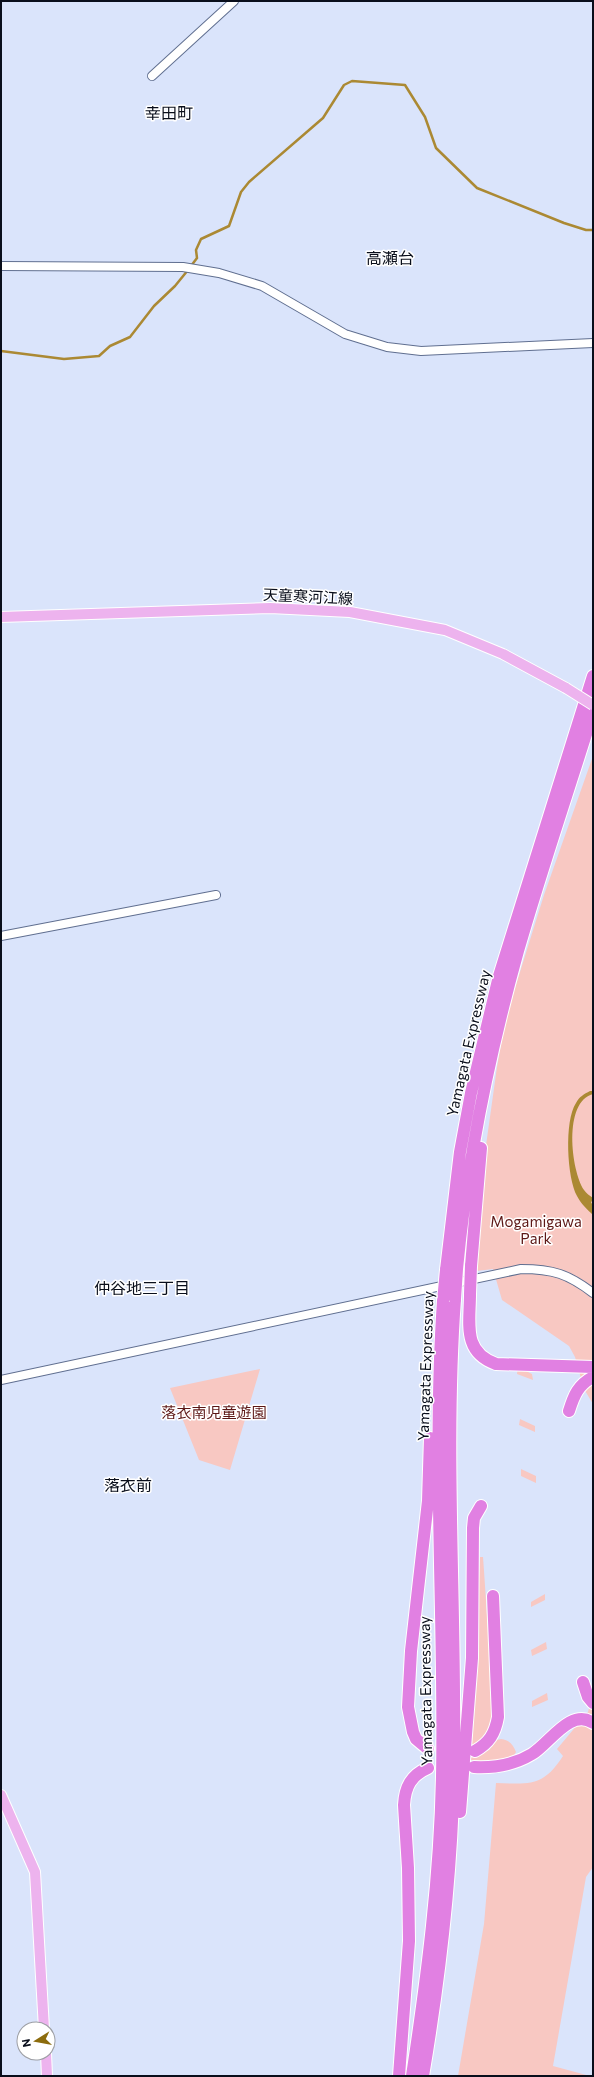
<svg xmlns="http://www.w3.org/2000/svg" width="594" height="2077" font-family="Commissioner,'Noto Sans JP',sans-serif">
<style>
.green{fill:#f8c8c2}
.water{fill:#ab8933}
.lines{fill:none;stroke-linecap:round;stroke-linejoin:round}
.stream{stroke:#ab8933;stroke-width:2.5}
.minor-casing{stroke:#606f90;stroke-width:10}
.major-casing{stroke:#fff;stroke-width:12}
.highway-casing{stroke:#fff;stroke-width:14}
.minor{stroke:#fff;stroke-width:8}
.major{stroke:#edb3ee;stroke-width:10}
.highway{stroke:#e180e2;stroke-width:12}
.major-bridge-casing{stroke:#fff;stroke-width:12;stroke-linecap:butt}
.highway-bridge-casing{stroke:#fff;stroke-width:14;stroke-linecap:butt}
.major-bridge{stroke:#edb3ee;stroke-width:10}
.highway-bridge{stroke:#e180e2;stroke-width:12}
.labels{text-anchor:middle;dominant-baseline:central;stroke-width:3;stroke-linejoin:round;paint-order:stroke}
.street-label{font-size:15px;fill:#090e1b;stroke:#fff}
.park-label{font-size:15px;fill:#5c1715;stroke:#fff}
.neighbourhood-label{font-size:16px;fill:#090e1b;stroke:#fff}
</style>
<rect width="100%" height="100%" fill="#dae4fb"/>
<path class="green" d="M593,756V1404L584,1389L575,1357L569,1346L502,1300L493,1269L477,1271L480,1188L497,1067L506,1017L544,895Z
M518,1367L532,1374L533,1380L517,1374Z
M260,1369L230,1470L199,1460L170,1388Z
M520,1419L535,1426V1432L519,1425Z
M521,1469L536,1476V1483L521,1476Z
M480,1557H483L484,1571L494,1720L488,1736L471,1747Z
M545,1594V1600L531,1607V1602Z
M546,1642L547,1649L532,1656L531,1650Z
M547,1693L548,1700L532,1707V1701Z
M593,1693V1867L586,1877L553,2066L590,2076H458L484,1924L496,1783C530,1784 543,1787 563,1756L557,1749L588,1712Z
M501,1739C509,1740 513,1744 516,1752L513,1757L489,1763L470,1760V1758L489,1750L497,1740Z"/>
<path class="water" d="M590,1091H593V1094C563,1102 571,1170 584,1190C586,1193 590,1196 593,1198L591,1203L593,1204V1215C587,1209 581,1204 577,1196C567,1178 564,1121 576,1103C579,1097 584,1094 590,1091Z"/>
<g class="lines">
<path class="stream" d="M191,266L197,258L196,250L201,239L229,226L241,192L249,182L323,118L344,85L352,81L405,85L425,117L436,148L477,188L564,223L586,230H593
M1,351L64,359L99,356L110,346L130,337L154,306L175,286L188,270"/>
<g class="minor-casing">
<path id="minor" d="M152,76L234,1
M1,266L183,267L219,273L262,286L345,334L387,347L421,351L593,343
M1,936L216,895
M1,1380L521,1269C553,1269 568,1274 593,1293"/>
</g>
<g class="major-casing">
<path id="major" d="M1,617L270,608L350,612L445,630L503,654L566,688
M1,1795L35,1872L44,2029
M46,2053L47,2076"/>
</g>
<g class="highway-casing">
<path id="highway" d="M471,1266L481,1148
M457,1269C467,1161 489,1055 518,951C541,871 568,792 593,712
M446,1270L460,1152L471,1093L499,976L593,676
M470,1294C470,1323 462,1352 496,1364L593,1367
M569,1411C574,1395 578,1385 593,1377
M583,1682L588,1697L593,1703
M428,1749L416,1739L413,1732L408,1707L411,1651L428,1501L430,1438
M475,1751C489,1743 495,1734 498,1717L493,1596
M474,1767C495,1768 514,1765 532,1754C549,1744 571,1707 593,1723
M460,1812L472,1658L473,1528L474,1518L481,1506
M399,2076L409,1941L408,1868L404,1805C405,1787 411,1775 428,1768
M412,2076C427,1977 440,1878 442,1777C445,1619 432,1460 443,1301
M423,2076C441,1970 453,1864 454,1757C456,1604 444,1451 455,1299"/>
</g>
<use href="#minor" class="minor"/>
<use href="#major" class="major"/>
<use href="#highway" class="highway"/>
<g class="major-bridge-casing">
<path id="major-bridge" d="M566,688L593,705"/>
</g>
<g class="highway-bridge-casing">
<path id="highway-bridge" d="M470,1294L471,1266
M455,1299L457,1269
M443,1301L446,1270"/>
</g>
<use href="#major-bridge" class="major-bridge"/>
<use href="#highway-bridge" class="highway-bridge"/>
</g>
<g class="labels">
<g class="street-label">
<text transform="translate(308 596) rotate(3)">天童寒河江線</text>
<text transform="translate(468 1043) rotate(-77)">Yamagata Expressway</text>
<text transform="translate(425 1366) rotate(-88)">Yamagata Expressway</text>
<text transform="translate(425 1691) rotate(-91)">Yamagata Expressway</text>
</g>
<g class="park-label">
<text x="536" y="1221">Mogamigawa<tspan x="536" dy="17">Park</tspan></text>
<text x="214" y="1412">落衣南児童遊園</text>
</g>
<g class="neighbourhood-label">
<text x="169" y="112">幸田町</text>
<text x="390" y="257">高瀬台</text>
<text x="142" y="1287">仲谷地三丁目</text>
<text x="128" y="1484">落衣前</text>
</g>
</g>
<rect width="594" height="2077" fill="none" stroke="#090e1b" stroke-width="4"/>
<g transform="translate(36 2041) rotate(259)"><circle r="19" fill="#ffffff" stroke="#9d9fa4"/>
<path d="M0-3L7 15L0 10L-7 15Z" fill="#8c6c0d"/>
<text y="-6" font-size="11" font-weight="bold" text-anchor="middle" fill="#090e1b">N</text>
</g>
</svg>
